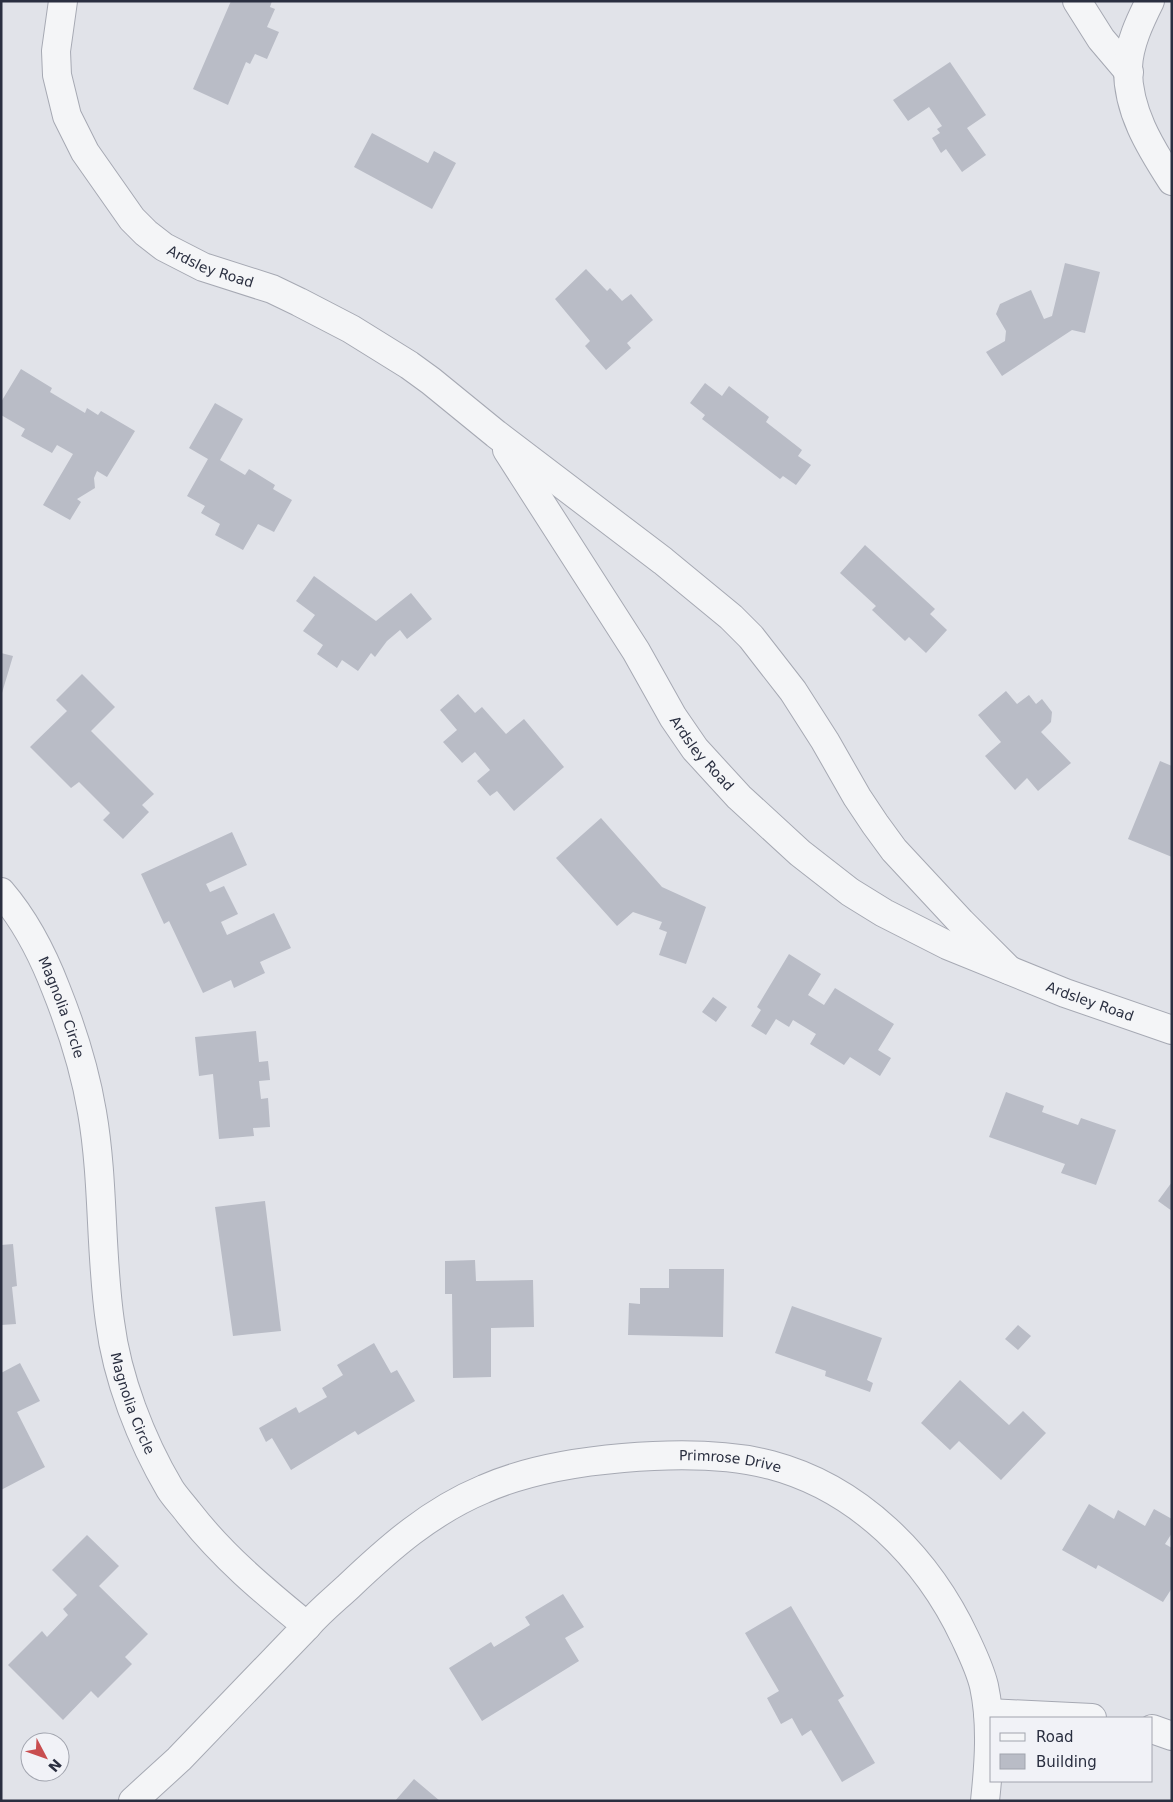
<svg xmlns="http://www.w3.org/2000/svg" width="1173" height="1802" font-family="'DejaVu Sans',sans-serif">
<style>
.building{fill:#b9bcc6}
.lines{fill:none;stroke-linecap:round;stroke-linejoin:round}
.minor-casing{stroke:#a6a9b3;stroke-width:30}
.minor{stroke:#f4f5f7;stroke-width:28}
.labels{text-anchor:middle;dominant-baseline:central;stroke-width:4.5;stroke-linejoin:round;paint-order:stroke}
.street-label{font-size:14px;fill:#2a2f40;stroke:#f1f2f7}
</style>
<rect width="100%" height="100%" fill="#e1e3e9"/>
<path class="building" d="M231,1H272L270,7L275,9L267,27L279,32L267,59L255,54L250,64L246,62L228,105L193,89Z
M950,62L986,115L967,128L986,155L962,172L946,149L941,153L932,138L940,133L937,129L942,126L929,107L908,121L893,100Z
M372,133L428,163L434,151L456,163L432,209L354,167Z
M1065,263L1100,272L1085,333L1072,330L1002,376L986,352L1005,341L1006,331L996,314L1000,304L1031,290L1044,319L1052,316Z
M586,269L607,291L610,288L622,301L631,294L653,320L627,343L631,348L606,370L585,346L590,341L555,299Z
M21,369L52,388L50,392L85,413L87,408L98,415L101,411L135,431L107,477L97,471L94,478L95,488L77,499L81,502L70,520L43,505L73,454L57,445L52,453L21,436L25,429L1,415V402Z
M705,383L722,396L729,386L769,417L766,422L802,450L798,456L811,465L796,485L783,476L780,479L702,419L705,415L690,403Z
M215,403L243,419L220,460L245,475L249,469L275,485L273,489L292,500L274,532L258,524L243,550L215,535L220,524L201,513L205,506L187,496L208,459L189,448Z
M865,545L935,609L930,614L947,630L926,653L909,637L905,641L872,610L876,606L840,573Z
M314,576L376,621L411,593L432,619L407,639L400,630L387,641L375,657L371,653L358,671L342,660L337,668L317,654L323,645L303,631L315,615L296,601Z
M1,653L13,656L2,693H1Z
M82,674L115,707L91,731L154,794L142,805L149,812L123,839L103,820L110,813L79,782L71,788L30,747L67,711L56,700Z
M1006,691L1017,704L1029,695L1036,704L1042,699L1052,712L1051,722L1041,732L1071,763L1038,791L1027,778L1015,790L985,756L1001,742L978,715Z
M458,694L475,713L482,707L506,734L524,719L564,767L514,811L497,791L490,796L477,781L490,770L475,752L462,763L443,742L457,730L440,710Z
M1160,761L1172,766V857L1128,839Z
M601,818L662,887L706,907L686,964L659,955L667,932L659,929L662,922L633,912L617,926L556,858Z
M232,832L247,865L206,884L210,892L224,886L238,914L221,922L227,935L274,913L291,948L260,962L265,973L234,988L231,980L203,993L169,921L164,924L141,874Z
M789,954L821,974L808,995L824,1005L835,988L894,1024L878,1050L891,1058L880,1076L850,1057L844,1065L810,1044L816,1034L793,1020L789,1027L776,1019L766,1035L751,1026L761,1010L757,1007Z
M713,997L727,1007L716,1022L702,1012Z
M256,1031L259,1062L268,1061L270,1080L259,1081L261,1099L268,1098L270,1127L253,1128L254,1136L219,1139L213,1074L199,1076L195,1037Z
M1006,1092L1044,1106L1042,1112L1078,1125L1081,1118L1116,1130L1096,1185L1061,1173L1065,1164L989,1137Z
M1172,1182V1211L1158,1201Z
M265,1201L281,1331L233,1336L215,1207Z
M13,1244L17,1286L12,1287L16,1324L1,1325V1245Z
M475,1260L476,1281L533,1280L534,1327L491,1328V1377L453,1378L452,1294H445V1261Z
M669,1269H724L723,1337L628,1335L629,1303L640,1304V1288H669Z
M792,1306L882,1338L867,1380L873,1383L870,1392L825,1376L826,1371L775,1353Z
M1018,1325L1031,1336L1018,1350L1005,1339Z
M374,1343L391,1373L397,1370L415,1401L358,1435L355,1431L291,1470L272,1438L266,1442L259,1428L296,1407L299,1413L327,1397L322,1388L343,1375L337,1365Z
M20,1363L40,1401L17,1412L45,1467L1,1490V1373Z
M960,1380L1009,1425L1023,1411L1046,1433L1001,1480L959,1441L950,1450L921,1423Z
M1089,1504L1114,1519L1118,1510L1145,1526L1154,1509L1172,1519V1533L1165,1544L1172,1548V1588L1163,1602L1098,1565L1096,1569L1062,1550Z
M87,1535L119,1566L99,1586L148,1634L125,1657L132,1664L98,1698L91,1691L63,1720L8,1665L42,1631L47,1637L68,1615L63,1609L77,1595L52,1570Z
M563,1594L584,1627L565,1638L579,1661L482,1721L449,1668L491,1642L494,1647L530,1625L525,1617Z
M791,1606L844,1696L838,1700L875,1763L842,1782L811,1730L802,1736L792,1718L781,1724L767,1698L779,1691L745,1633Z
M414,1779L440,1801H395Z"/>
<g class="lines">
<g class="minor-casing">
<g id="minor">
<path id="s1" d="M63,1L56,51L57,75L67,116L85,152L132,219L146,233L164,247L203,267L272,289L299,302L351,329L409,365L431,381L496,434L663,561L731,617L751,637L793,691L825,741L857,797L875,824L894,850L961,922L1009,970"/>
<path d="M1077,1L1101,39L1129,72"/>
<path d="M1150,1C1140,21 1129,44 1128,67C1127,110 1150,147 1172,181"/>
<path id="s2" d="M507,450L636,651L673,717L695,749L739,797L800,853L850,892L884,913L947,945L1065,993L1172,1030"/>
<path id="s3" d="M1,892C25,920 43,955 56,989C72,1029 85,1070 92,1112C104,1181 100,1253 110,1322C117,1378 141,1440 170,1489C175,1497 182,1504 188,1512C222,1556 264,1591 307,1626L179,1759L133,1801"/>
<path id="s4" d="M307,1626C320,1611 335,1599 349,1586C390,1547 431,1511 484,1489C527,1470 576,1462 623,1458C670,1454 725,1453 771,1465C858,1488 927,1557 965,1638C972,1653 980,1669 984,1686C992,1723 989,1764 985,1801"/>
<path d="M988,1713L1092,1718"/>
<path d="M1152,1729L1172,1736"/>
</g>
</g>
<use href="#minor" class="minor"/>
</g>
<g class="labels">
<g class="street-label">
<text stroke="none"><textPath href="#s1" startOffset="332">Ardsley Road</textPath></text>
<text stroke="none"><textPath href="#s2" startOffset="361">Ardsley Road</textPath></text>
<text stroke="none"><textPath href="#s2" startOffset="829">Ardsley Road</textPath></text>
<text stroke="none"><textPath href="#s3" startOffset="131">Magnolia Circle</textPath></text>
<text stroke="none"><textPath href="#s3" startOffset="536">Magnolia Circle</textPath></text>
<text stroke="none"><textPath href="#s4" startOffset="476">Primrose Drive</textPath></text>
</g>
</g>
<rect width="1173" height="1802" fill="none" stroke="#2a2f40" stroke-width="5"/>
<rect x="990" y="1717" width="162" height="65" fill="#f1f2f7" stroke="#a1a4ae"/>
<rect x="1000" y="1733" width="25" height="8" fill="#f4f5f7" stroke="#a1a4ae"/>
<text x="1036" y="1742" font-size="15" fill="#2a2f40">Road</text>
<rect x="1000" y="1754" width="25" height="15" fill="#b9bcc6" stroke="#a1a4ae"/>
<text x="1036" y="1767" font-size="15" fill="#2a2f40">Building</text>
<g transform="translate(45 1757) rotate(131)"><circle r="24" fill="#f1f2f7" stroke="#a1a4ae"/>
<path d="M0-4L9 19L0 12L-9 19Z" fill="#c84d4f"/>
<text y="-8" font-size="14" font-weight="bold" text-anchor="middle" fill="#2a2f40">N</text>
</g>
</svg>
